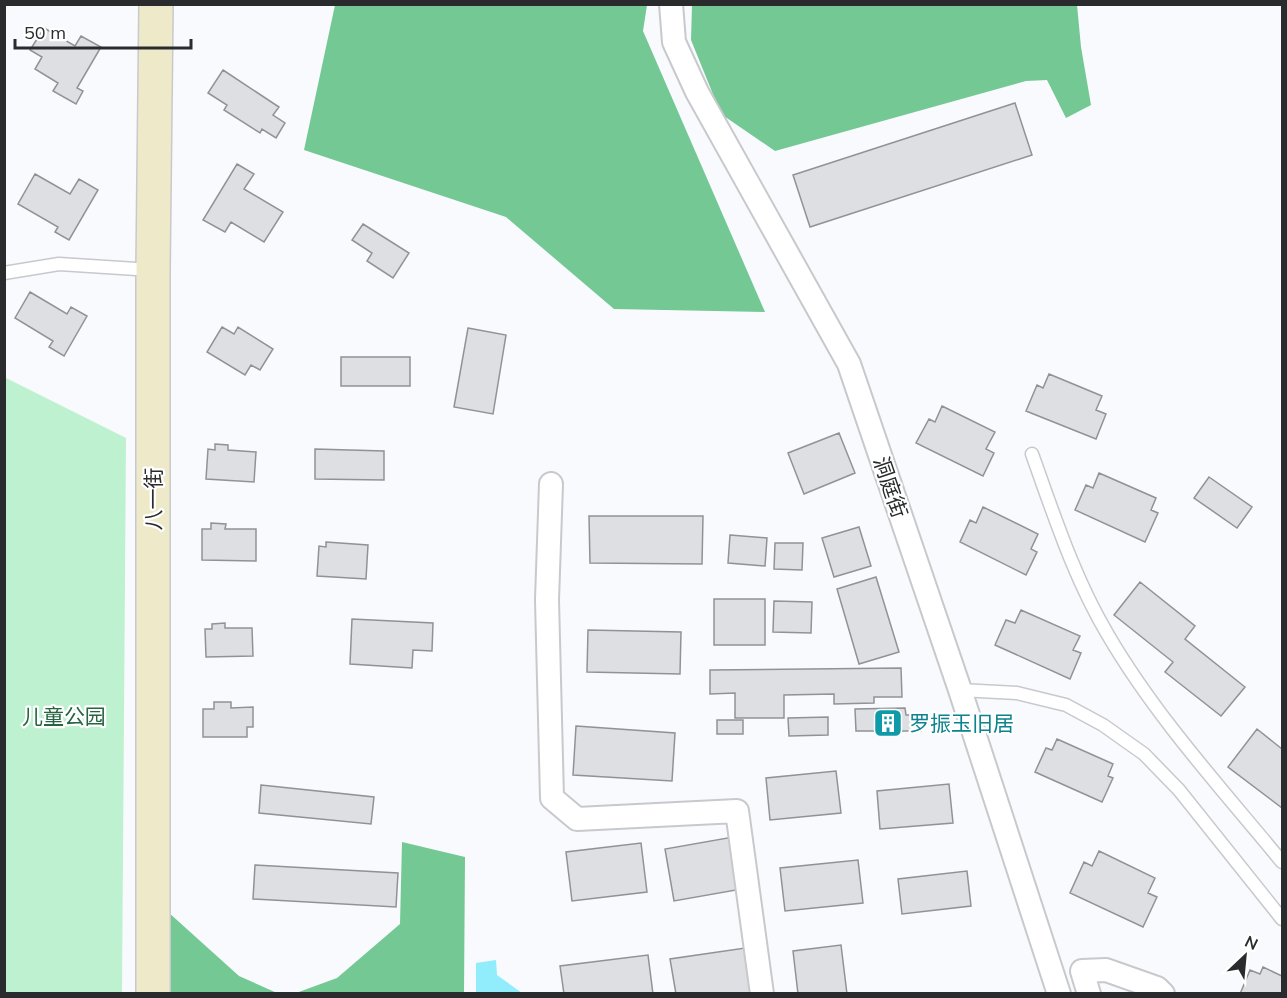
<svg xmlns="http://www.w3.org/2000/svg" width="1287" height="998" font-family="Mulish,'Noto Sans SC',sans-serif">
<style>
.green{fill:#bef1cf}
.forest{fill:#74c894}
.water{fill:#91edfc}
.building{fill:#dddfe3;stroke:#919296;stroke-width:1.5}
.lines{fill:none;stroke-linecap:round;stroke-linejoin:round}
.lane-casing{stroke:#c8c9cd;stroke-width:15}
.street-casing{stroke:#c8c9cd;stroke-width:26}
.secondary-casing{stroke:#c8c9cd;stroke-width:36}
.lane{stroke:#fff;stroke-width:12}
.street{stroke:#fff;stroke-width:22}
.secondary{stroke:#eeeac9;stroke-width:33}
.labels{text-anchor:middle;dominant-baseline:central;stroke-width:4.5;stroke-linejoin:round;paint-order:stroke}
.street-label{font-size:21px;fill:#2a2b2c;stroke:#fff}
.park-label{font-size:21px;fill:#276441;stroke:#fff}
.culture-label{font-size:21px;fill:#0d838f;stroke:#fff;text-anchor:start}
</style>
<rect width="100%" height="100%" fill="#f8fafe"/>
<path class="green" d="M4,377L126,438L122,993H5Z"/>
<path class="forest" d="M335,5H647L643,31L765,312L614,309L506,217L304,150Z
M692,5H1077L1081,47L1091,105L1066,118L1047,80L1026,81L775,151L721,114L691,40Z
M402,842L465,857L464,993H296L337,978L400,924Z
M168,912L239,976L277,993L167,994Z"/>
<path class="water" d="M496,960L497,975L522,993H476V963Z"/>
<path class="building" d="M44,28L75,46L81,36L101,47L77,88L83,91L76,104L53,91L58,83L35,69L42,57L30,50Z
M223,70L279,107L273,115L285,123L276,138L262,129L260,133L224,110L227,105L208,93Z
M1015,103L1032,155L810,227L793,175Z
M237,164L254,174L244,189L283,212L264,242L231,222L225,232L203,220Z
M35,174L70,194L79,179L98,190L69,240L55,232L58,227L18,204Z
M363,224L409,253L393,278L367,261L372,253L352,240Z
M30,292L67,314L71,307L87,316L64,356L49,347L53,341L15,318Z
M222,327L234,334L238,327L273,349L260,370L251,365L245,375L207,352Z
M468,328L506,335L493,414L454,407Z
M341,357H410V386H341Z
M1049,374L1102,396L1096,410L1106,414L1096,439L1026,411L1037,385L1043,388Z
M942,406L995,432L986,449L994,453L983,476L916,443L929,419L935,422Z
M839,433L855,473L804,494L788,453Z
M215,444L228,445V450L256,452L254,482L206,479L208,449L215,450Z
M315,449L384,451V480L315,479Z
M1099,473L1156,498L1151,510L1158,513L1145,542L1075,510L1086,485L1093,488Z
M1209,477L1252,507L1237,528L1194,498Z
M983,507L1038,534L1031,549L1037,552L1026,575L960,542L970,520L976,523Z
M589,516H703L702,564L590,563Z
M211,523L226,524L225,529H256V561L202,560V529H211Z
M859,527L871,566L834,577L822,538Z
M730,535L767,538L765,566L728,563Z
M326,542L368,545L366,579L317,576L319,546L326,547Z
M775,543H803L802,570L774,569Z
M876,577L899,652L859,664L837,589Z
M1140,582L1195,626L1185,639L1245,687L1221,716L1165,672L1173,662L1114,615Z
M714,599H765V645H714Z
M774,601L812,602L811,633L773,632Z
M1021,610L1080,636L1073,650L1081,653L1070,679L995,645L1006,620L1015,623Z
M352,619L433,623L432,651L413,650L412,668L350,664Z
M225,623V628H252L253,656L206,657L205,629H212V624Z
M588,630L681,632L680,674L587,672Z
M901,668L902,697H874V703L834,704V694L784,695V718H735V693L710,694V670Z
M214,702H231V708L253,707V727H247V737H203V709H214Z
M905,708L906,715H920L921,731H856L855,709Z
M828,717V735L789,736L788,718Z
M717,720H743V734H717Z
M576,726L675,733L672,781L573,775Z
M1257,729L1282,749V808L1228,767Z
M1057,739L1113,764L1108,776L1113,778L1102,802L1035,772L1046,748L1052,750Z
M836,771L841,813L770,820L766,778Z
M949,784L953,823L880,829L877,791Z
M261,785L374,797L371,824L259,813Z
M733,837L742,889L674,901L665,849Z
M641,843L647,892L572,901L566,852Z
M1099,851L1155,878L1148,893L1157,897L1143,927L1070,893L1084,862L1092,866Z
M858,860L863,903L785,911L780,868Z
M255,865L398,873L396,907L253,899Z
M967,871L971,906L902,914L898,879Z
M841,945L847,994H798L793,951Z
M745,948L752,994H676L670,959Z
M648,955L653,994H564L560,966Z
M1263,967L1282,976V994H1240L1250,970L1260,974Z"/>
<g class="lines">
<g class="lane-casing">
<path id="lane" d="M4,273L59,264L152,270
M1032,454C1054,515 1074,578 1108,635C1156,717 1222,789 1282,862
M960,690L1017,693L1066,705L1103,725L1144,754L1179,790L1282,919"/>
</g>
<g class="street-casing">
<path id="street" d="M671,4L674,42L697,92L849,364L960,690L1059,994
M551,484L547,600L552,798L577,819L737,811L762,994
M1089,994L1082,971L1106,970L1157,988L1163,994"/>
</g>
<g class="secondary-casing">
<path id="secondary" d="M153,994V270L156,4"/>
</g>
<use href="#lane" class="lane"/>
<use href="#street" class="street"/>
<use href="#secondary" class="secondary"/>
</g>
<defs>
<g id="building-square" transform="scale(1.5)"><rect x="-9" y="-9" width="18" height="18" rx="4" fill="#0f9aa8" stroke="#fff"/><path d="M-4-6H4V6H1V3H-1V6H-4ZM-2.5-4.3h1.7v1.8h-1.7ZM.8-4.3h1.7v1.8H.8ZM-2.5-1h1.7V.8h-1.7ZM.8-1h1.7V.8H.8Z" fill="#fff"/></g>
</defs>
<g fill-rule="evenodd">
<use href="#building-square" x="888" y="723"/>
</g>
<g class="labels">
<g class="street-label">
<text transform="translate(891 487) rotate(71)">洞庭街</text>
<text transform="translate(153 499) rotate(-90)">八一街</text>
</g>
<g class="park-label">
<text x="64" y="716">儿童公园</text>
</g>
<g class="culture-label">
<text x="909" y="723">罗振玉旧居</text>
</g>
</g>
<rect width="1287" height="998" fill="none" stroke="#2a2b2c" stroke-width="12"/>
<g transform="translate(1245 956) rotate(26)" stroke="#ffffff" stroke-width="4.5" paint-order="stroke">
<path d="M0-4.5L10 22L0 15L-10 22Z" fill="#2a2b2c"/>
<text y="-9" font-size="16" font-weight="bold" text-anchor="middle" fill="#2a2b2c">N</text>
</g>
<path d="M15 39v9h176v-9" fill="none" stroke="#2a2b2c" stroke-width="3"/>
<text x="24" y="39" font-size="18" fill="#2a2b2c" stroke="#ffffff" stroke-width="4.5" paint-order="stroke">50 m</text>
</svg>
